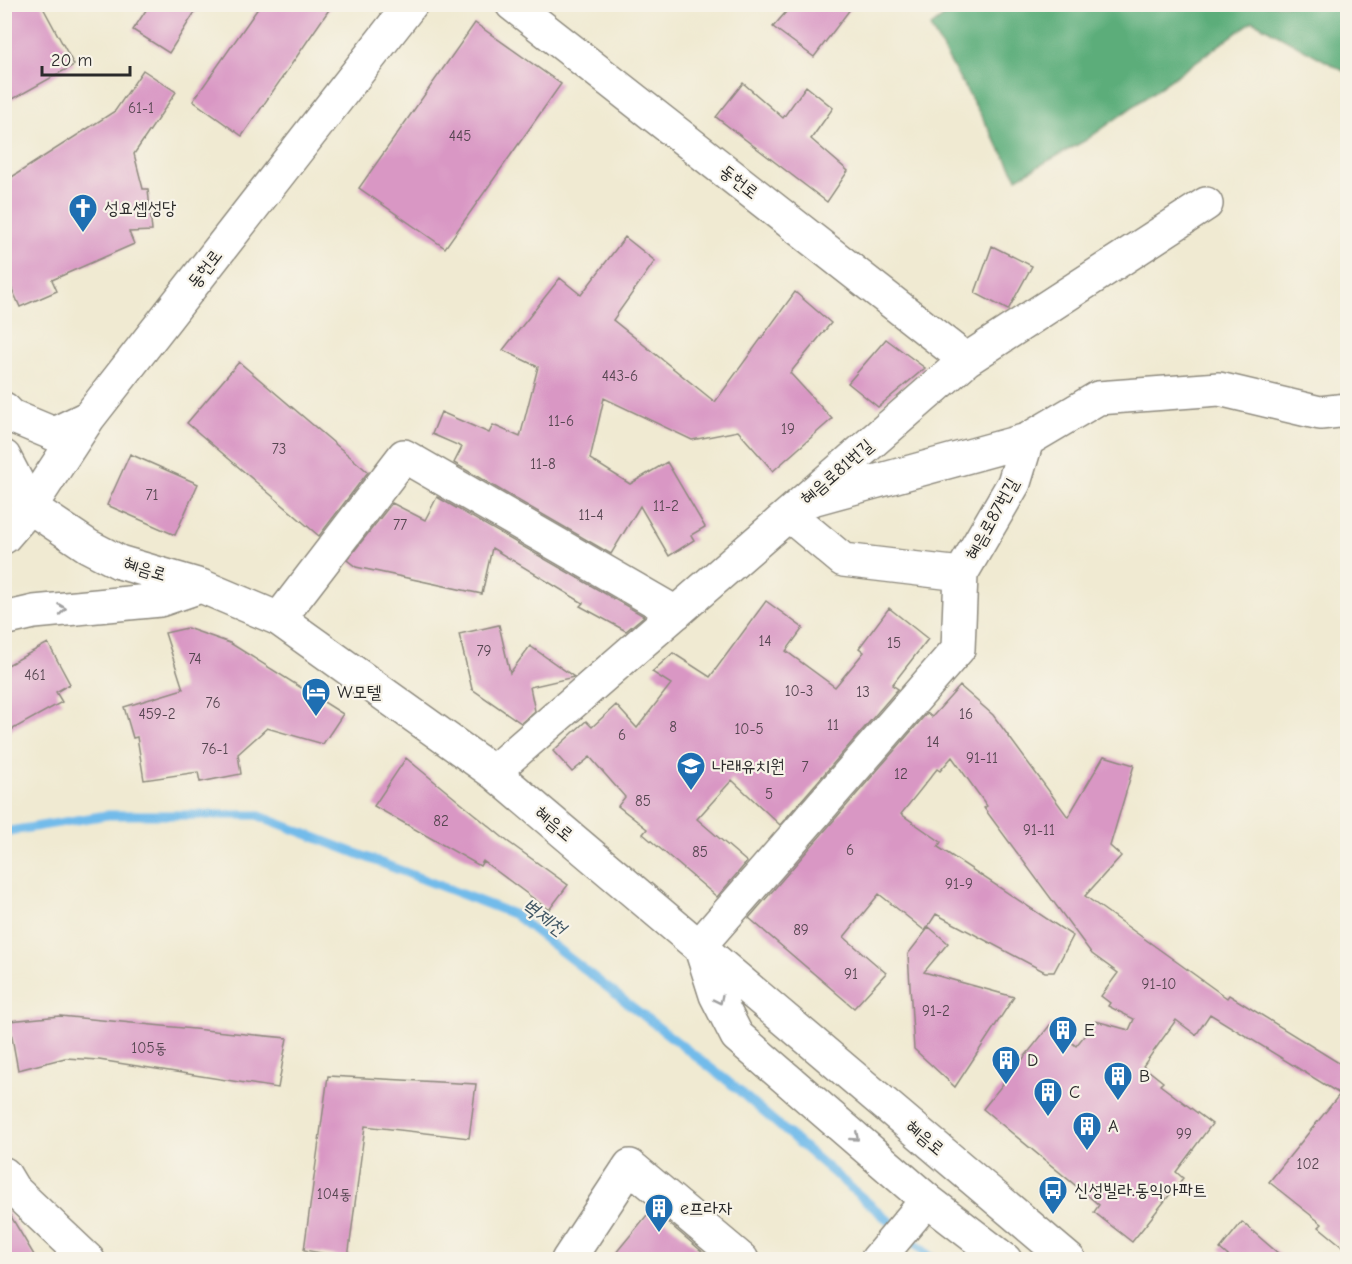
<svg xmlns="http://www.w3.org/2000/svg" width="1352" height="1264" font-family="'Comic Neue','Poor Story',sans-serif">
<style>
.forest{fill:#5cad7a;stroke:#446c52;stroke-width:1.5}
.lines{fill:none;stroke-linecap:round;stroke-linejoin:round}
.stream{stroke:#72bbea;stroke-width:9}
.building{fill:#d997c4}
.minor-casing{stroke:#8e8a7e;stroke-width:36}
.tertiary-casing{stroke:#8e8a7e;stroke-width:36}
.secondary-casing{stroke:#8e8a7e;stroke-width:36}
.minor{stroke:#fff;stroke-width:33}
.tertiary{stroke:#fff;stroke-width:33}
.secondary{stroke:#fff;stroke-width:33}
.oneway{stroke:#a0a0a0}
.labels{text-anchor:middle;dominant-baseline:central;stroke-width:4.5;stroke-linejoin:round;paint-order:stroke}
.number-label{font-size:15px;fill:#564651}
.street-label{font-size:18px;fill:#2b2b2b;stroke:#f7f3e8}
.poi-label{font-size:18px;fill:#2b2b2b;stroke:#f7f3e8;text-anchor:start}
.water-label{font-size:20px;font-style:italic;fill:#405664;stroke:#f7f3e8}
</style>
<rect width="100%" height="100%" fill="#f7f3e8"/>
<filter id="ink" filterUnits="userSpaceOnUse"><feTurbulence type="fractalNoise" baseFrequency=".0167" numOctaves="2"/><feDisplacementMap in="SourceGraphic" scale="12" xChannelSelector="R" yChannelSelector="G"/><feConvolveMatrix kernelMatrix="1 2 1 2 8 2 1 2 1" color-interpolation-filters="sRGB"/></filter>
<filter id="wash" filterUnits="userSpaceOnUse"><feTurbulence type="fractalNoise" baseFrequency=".008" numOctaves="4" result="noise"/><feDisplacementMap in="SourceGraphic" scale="24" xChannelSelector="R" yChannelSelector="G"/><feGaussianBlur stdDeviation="1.35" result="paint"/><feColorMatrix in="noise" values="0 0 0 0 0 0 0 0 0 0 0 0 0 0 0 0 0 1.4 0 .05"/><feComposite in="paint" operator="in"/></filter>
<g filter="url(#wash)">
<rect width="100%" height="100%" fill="#f0ead2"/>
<path class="forest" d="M960,4L1347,5V73L1253,21L1086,140L1017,178L930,27Z"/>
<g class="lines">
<path class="stream" d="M4,832L107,815H257L513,914L730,1083L934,1260"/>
</g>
<g id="blocks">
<path class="building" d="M4,4H41L74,65L4,104Z
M150,4H200L169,53L133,30Z
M261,4H333L242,136L193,101Z
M793,4H854L814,57L773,27Z
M475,23L561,84L445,248L359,188Z
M143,70L176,92L134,154L143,189H148L152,231L129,232L134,244L52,280L57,291L20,307L4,271V182L115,111Z
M743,83L783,118L806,86L833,108L811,139L848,171L827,202L716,117Z
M625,237L655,261L613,320L715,402L795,292L831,323L790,373L832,419L773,471L738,431L692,440L604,398L590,459L630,484L667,462L705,527L691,535L694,540L669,556L640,506L611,554L454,463L462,447L432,434L441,412L489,433L493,425L520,437L538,367L503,350L560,278L581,295Z
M992,246L1032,266L1008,310L975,293Z
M886,339L925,368L878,407L848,383Z
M239,362L368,472L319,536L187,423Z
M130,454L198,484L175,535L107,505Z
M437,497L644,616L626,631L580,606L583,603L492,548L482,594L356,567L347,560L392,503L425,520Z
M766,601L803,628L786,651L835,687L864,652L859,648L889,608L928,639L892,685L898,689L780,825L732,780L697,819L747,862L717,897L643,834L647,829L618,806L625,797L590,757L572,772L553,751L586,721L592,727L616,705L637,728L671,684L652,672L673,653L710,677Z
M499,625L510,673L530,646L574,677L530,687L535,711L521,723L472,689L459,634Z
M187,628L230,643L343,714L323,744L267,728L238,754L241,774L200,782L198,772L144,780L137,737L133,738L124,707L183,689L165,633Z
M48,643L70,684L56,692L62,702L4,734V667Z
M960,686L993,715L1068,817L1104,756L1134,765L1110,846L1121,856L1085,896L1227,998L1229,995L1347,1068V1250L1319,1227L1322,1224L1269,1182L1340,1094L1210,1014L1196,1035L1176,1020L1143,1066L1163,1082L1160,1085L1212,1124L1176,1172L1183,1178L1132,1242L1094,1212L1099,1205L983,1109L1050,1025L1076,1046L1096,1021L1129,1030L1134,1019L1108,1006L1110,1003L1101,996L1118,973L1092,954L984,808L987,806L952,757L940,771L937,769L901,814L941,842L938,847L1073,936L1054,972H1045L936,914L925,931L879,894L844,937L886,973L854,1008L749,918L927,713L932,717Z
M406,758L507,841L568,885L549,910L483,861L480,866L374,806Z
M929,927L948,943L924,972L1014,997L955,1087L914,1049L908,954Z
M60,1016L287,1038L278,1088L99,1060L65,1058L18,1070L9,1021Z
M328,1076L476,1084L469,1138L365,1126L348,1258L304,1250Z
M4,1207L6,1208L37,1260H4Z
M652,1209L712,1260H610Z
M1242,1222L1286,1260H1233L1220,1249Z"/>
</g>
</g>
<g filter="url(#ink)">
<use href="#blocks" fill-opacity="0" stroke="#8e8a7e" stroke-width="1.5"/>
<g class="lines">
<g class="minor-casing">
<path id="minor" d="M512,4L966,360
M812,499L1027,440
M789,515L843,560L961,574
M279,619L404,456L676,613
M493,772L966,360L1206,204
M700,945L958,649L961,574L1014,483L1027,440L1098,398L1219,389L1320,413L1348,410
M4,1174L13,1189L88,1260
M568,1260L630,1166L742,1260"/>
</g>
<g class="tertiary-casing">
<path id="tertiary" d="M4,409L11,416L54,434L89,417
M30,507L89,417L411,4
M877,1260L927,1200"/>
</g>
<g class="secondary-casing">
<path id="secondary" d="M4,457L30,507L88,546L119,562L201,586L279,619L493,772L1069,1260
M4,537L30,507
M4,619L34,612L160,600L201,586
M700,945L716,995L737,1036L927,1200L1005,1260"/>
</g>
<use href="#minor" class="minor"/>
<use href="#tertiary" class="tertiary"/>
<use href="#secondary" class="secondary"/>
</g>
<defs><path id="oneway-chevron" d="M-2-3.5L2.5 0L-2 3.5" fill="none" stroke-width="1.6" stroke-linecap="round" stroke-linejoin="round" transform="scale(1.5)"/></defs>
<g class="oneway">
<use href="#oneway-chevron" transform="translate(62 609) rotate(-7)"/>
<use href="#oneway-chevron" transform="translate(719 1000) rotate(64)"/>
<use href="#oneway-chevron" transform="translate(855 1137) rotate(41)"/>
</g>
</g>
<defs>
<g id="church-pin" transform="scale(1.5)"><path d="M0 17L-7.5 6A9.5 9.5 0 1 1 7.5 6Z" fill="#1f6fb2" stroke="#f7f3e8"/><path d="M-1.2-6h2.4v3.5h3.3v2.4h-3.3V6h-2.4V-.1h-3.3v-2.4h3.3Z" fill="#fff"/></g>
<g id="hotel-pin" transform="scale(1.5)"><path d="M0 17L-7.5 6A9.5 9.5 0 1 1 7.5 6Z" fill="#1f6fb2" stroke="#f7f3e8"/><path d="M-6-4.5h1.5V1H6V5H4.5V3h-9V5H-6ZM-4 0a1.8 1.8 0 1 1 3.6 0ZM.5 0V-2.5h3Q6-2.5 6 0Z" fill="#fff"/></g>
<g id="school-pin" transform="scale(1.5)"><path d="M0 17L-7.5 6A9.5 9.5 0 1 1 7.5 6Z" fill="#1f6fb2" stroke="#f7f3e8"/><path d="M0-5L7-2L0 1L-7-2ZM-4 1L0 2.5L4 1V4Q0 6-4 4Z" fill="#fff"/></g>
<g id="building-pin" transform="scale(1.5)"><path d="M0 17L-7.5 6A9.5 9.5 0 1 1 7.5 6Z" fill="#1f6fb2" stroke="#f7f3e8"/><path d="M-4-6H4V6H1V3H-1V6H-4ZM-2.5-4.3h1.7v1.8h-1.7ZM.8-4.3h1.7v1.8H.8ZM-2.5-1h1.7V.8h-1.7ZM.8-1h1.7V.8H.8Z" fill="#fff"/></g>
<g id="bus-pin" transform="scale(1.5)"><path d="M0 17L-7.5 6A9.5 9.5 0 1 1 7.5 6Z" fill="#1f6fb2" stroke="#f7f3e8"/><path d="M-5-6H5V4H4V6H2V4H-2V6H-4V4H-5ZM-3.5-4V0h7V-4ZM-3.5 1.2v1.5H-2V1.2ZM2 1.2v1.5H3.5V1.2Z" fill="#fff"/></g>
</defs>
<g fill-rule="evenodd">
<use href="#church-pin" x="83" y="208"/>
<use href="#hotel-pin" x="316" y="692"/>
<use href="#school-pin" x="691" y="766"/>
<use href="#building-pin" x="1063" y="1030"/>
<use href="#building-pin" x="1006" y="1060"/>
<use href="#building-pin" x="1118" y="1076"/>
<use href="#building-pin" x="1048" y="1092"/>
<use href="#building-pin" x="1087" y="1126"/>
<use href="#bus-pin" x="1053" y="1190"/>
<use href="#building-pin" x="659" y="1208"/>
</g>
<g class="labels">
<g class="number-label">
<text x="141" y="108">61-1</text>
<text x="460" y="136">445</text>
<text x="620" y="376">443-6</text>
<text x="561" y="421">11-6</text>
<text x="788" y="429">19</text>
<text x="279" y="449">73</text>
<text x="543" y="464">11-8</text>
<text x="152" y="495">71</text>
<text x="666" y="506">11-2</text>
<text x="591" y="515">11-4</text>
<text x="400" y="525">77</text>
<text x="765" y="641">14</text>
<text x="894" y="643">15</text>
<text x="484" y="651">79</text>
<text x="195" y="659">74</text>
<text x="35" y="675">461</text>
<text x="799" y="691">10-3</text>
<text x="863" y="692">13</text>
<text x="213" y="703">76</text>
<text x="157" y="714">459-2</text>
<text x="966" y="714">16</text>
<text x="833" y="725">11</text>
<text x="673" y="727">8</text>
<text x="749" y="729">10-5</text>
<text x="622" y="735">6</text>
<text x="933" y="742">14</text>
<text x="215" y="749">76-1</text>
<text x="982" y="758">91-11</text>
<text x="805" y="767">7</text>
<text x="901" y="774">12</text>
<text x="769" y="794">5</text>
<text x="643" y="801">85</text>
<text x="441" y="821">82</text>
<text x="1039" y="830">91-11</text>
<text x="850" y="850">6</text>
<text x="700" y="852">85</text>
<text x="959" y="884">91-9</text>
<text x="801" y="930">89</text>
<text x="851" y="974">91</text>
<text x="1159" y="984">91-10</text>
<text x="936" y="1011">91-2</text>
<text x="149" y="1048">105동</text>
<text x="1184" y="1134">99</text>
<text x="1308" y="1164">102</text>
<text x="334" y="1194">104동</text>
</g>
<g class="street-label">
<text transform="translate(739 182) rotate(38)">동헌로</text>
<text transform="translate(205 269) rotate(-52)">동헌로</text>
<text transform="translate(837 472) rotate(-41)">혜음로81번길</text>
<text transform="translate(992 519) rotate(-61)">혜음로87번길</text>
<text transform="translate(145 569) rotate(17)">혜음로</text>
<text transform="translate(554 824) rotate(40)">혜음로</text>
<text transform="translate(925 1138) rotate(40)">혜음로</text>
</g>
<g class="poi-label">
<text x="104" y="208">성요셉성당</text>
<text x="337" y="692">W모텔</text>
<text x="712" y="766">나래유치원</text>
<text x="1084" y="1030">E</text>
<text x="1027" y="1060">D</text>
<text x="1139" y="1076">B</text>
<text x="1069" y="1092">C</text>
<text x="1108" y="1126">A</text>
<text x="1074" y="1190">신성빌라.동익아파트</text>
<text x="680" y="1208">e프라자</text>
</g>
<g class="water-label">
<text transform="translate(544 917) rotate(36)">벽제천</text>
</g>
</g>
<rect width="1352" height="1264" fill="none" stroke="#f7f3e8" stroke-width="24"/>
<path d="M42 66v9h88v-9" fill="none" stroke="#2b2b2b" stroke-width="3"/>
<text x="51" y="66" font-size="18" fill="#2b2b2b" stroke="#f7f3e8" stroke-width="4.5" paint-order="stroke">20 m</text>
</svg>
